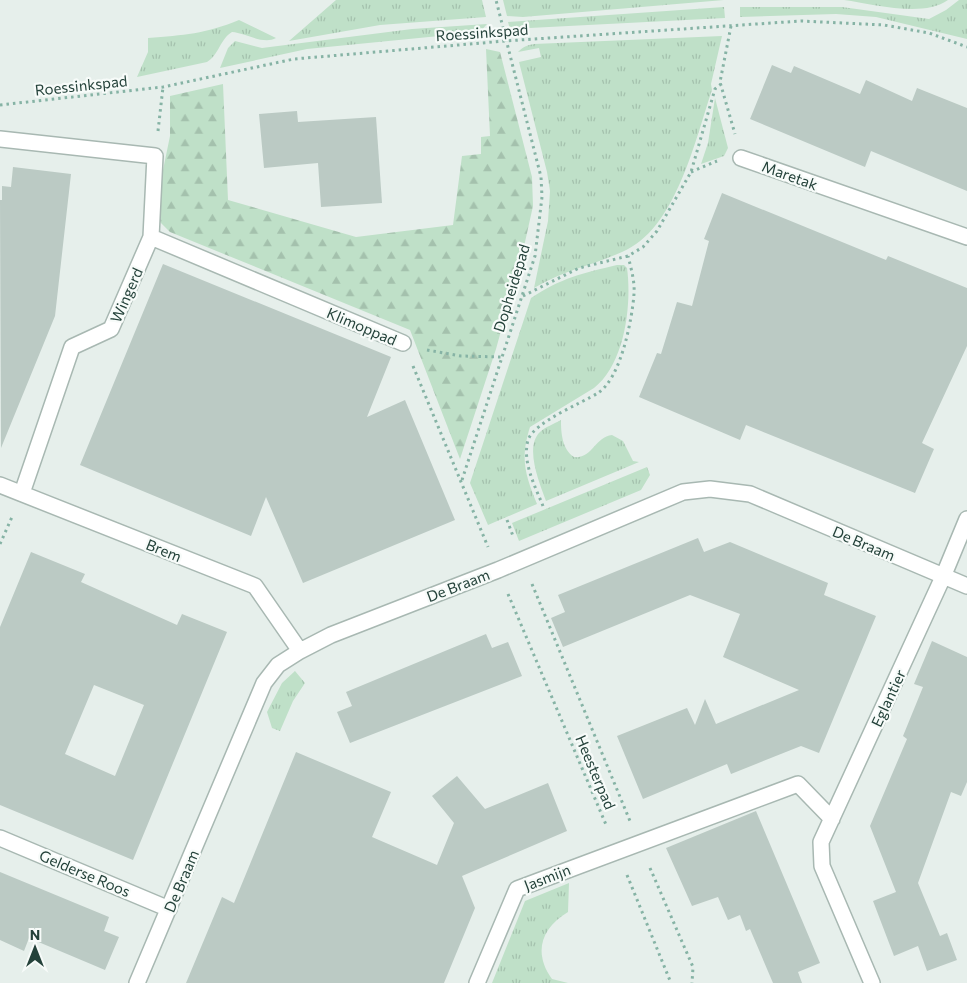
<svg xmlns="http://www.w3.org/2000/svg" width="967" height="983" font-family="Commissioner,sans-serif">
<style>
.grass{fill:url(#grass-tufts)}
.forest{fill:url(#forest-firs)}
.building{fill:#bbcac4;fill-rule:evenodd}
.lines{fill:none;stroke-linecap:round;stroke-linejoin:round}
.street-casing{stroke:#a8b8b2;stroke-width:18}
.path{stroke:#86b3a5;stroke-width:3;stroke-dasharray:2.5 4;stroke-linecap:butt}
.street{stroke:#fff;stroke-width:15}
.labels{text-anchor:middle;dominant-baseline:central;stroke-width:4.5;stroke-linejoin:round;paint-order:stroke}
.street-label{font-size:15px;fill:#24423a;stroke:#f7fbf9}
</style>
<defs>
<pattern id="grass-tufts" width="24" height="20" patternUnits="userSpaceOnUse" patternTransform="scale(1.25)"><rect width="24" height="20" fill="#bfe0c8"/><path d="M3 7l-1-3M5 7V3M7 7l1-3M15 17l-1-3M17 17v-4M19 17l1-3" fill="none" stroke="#a4c1ad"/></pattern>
<pattern id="forest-firs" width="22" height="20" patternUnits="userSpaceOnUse" patternTransform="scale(1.25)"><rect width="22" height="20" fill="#bfe0c8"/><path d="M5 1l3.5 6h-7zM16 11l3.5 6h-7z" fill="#a4c1ad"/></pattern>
</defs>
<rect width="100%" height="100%" fill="#e6efeb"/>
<path class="grass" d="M336,0H482L486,17L380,25L289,41Z
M503,0H724L523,17L507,16Z
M844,0H948C923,18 873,4 844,0Z
M959,0H967V39L876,17L836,14L740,17V7H842L929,19L946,10Z
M724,7L725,18L510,29L508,22Z
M239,20L276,38C263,45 246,33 232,32C220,39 219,55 207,62L137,77L148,52V38C184,35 205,34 239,20Z
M487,24L480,32L307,49L220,68L228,48L235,41L262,48L412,29Z
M722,36L711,84L712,90C695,140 676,230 622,252C591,266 564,270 534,288L548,221L550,191L547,172L519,62L541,57L539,48L518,52C523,47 527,45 534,44Z
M715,98L728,148L724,156L701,164L708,143Z
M617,265H624L627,268C632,304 625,364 594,388L530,427C520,459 525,474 537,504L488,525L470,483L531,298C561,278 583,273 617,265Z
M561,420C561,433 562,449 574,457C592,459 595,437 612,435L623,441L633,461L639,462L546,501C540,484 524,447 540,432C545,427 554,424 561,420Z
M647,467L650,475L641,490L519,541L512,523Z
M295,671L305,683L293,701L280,731L272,728L267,712L282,683Z
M569,883L568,912C541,928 533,953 552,979L568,983H492L525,901Z"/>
<path class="forest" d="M486,49L500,52L532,177L533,206L523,251L496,349L460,459L410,330L170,232L158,220L163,170L170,136V96L223,84L228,200L356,237L453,225L462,156L481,154V137L490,136Z"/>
<path class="building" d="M772,65L791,73L794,66L860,94L866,80L912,101L917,88L967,108V191L871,151L865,167L750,119Z
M297,111L298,122L376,117L382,203L321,207L318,163L264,168L259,114Z
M13,167L71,174L55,316L1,448L0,200H2V186L11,187Z
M722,193L886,260L888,256L967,288V346L922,443L934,449L915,493L746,425L740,440L639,397L657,353L661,354L677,302L692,306L709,241L704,239Z
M163,264L391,357L367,417L405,400L455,520L303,583L266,497L251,536L80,465Z
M698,538L704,552L730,542L828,583L824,595L876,616L819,753L801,746L731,774L727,764L643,799L617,736L687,708L695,725L705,699L716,724L799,690L723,657L740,614L690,595L563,647L551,618L565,612L558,595Z
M31,552L85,574L81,582L177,625L182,614L227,632L133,860L0,805V627ZM94,685L144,705L115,776L65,754Z
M486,634L492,648L508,642L522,676L350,743L337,712L352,706L346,692Z
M932,641L967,657V782L961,796L951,792L918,883L940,936L947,933L957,960L927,971L918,946L894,956L873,901L896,892L870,826L907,739L903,736L923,687L914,684Z
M296,752L391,792L372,837L437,865L454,823L432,796L457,776L485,809L548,783L567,831L462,876L475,908L444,983H186L222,897L234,903Z
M756,811L820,963L798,972L802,983H773L750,929L746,931L740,915L728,920L718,897L692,906L666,848Z
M0,872L109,917L104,931L119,937L105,970L29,938L24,951L0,940Z"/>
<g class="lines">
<g class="street-casing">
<path id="street" d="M0,139L155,156L151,237L111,329L72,347L22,493
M741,158L967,237
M151,237L403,343
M0,485L255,586L300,651
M0,838L169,909
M137,983L264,683L278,665L300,651L331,635L498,570L683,492L710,489L750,494L967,586
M477,983L517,889L798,784L832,819
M872,983L822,866L821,842L943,577L967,519"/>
</g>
<path class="path" d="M731,26L720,82L735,134
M0,105L163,87L294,59L505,41L801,21L884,25L929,33L967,47
M158,131L163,87
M691,172L717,161
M523,296L579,268L628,256L643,247L657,231L691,172L715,89L721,84
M427,350L461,356L502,357
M413,366L488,547
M462,480L535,256L542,197L541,177L496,0
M543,506C535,486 522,462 528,440C534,422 582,403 598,393C621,378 632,320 634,294C635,282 631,268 628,256
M507,520L513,536
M0,544L12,517
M532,584L630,821
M508,594L607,827
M650,868L693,967L692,983
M627,875L671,983"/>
<use href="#street" class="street"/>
</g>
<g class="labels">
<g class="street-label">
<text transform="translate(482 32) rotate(-4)">Roessinkspad</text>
<text transform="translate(81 85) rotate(-6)">Roessinkspad</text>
<text transform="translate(790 175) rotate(20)">Maretak</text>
<text transform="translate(511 288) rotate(-73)">Dopheidepad</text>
<text transform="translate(126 295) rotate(-66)">Wingerd</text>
<text transform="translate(362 326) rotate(23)">Klimoppad</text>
<text transform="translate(864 543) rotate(23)">De Braam</text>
<text transform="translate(164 550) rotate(22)">Brem</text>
<text transform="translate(458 585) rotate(-21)">De Braam</text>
<text transform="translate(888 698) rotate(-65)">Eglantier</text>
<text transform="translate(596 772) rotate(67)">Heesterpad</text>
<text transform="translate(85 873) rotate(23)">Gelderse Roos</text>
<text transform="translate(547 877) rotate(-21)">Jasmijn</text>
<text transform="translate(181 881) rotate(-67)">De Braam</text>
</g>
</g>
<g transform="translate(35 948)" stroke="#f7fbf9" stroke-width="4" paint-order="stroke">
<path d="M0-4L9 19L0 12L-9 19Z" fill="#24423a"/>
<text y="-8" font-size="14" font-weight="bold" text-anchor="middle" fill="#24423a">N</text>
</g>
</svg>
